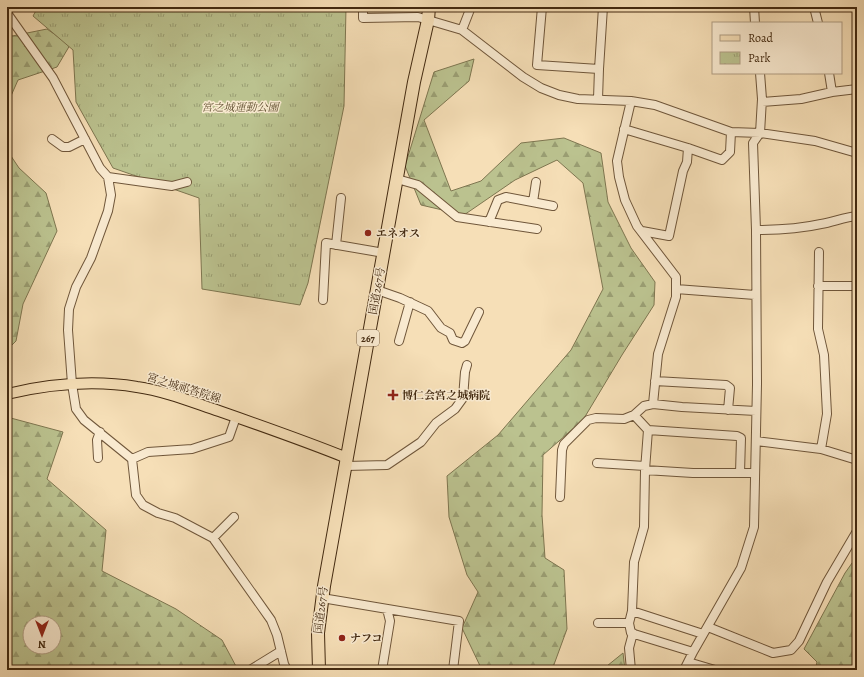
<svg xmlns="http://www.w3.org/2000/svg" width="864" height="677" font-family="Alegreya,'Noto Serif JP',serif">
<style>
.forest{fill:url(#forest-firs);stroke:#7e7650;fill-rule:evenodd}
.park{fill:url(#park-tufts);stroke:#7e7650}
.lines{fill:none;stroke-linecap:round;stroke-linejoin:round}
.minor-casing{stroke:#6f563a;stroke-width:10}
.major-casing{stroke:#422910;stroke-width:12}
.highway-casing{stroke:#422910;stroke-width:14}
.minor{stroke:#f9ead0;stroke-width:8}
.major{stroke:#f6dfb7;stroke-width:10}
.highway{stroke:#f6dfb7;stroke-width:12}
.poi-dot{fill:#8f2418;stroke:#f9ead0;stroke-width:1.5}
.labels{text-anchor:middle;dominant-baseline:central;stroke-width:3;stroke-linejoin:round;paint-order:stroke}
.shield{fill:#f9ead0;stroke:#79634a;stroke-width:1}
.shield-label{font-size:10px;font-weight:bold;fill:#422910}
.park-label{font-size:11px;font-style:italic;fill:#604f30;stroke:#f9ead0}
.poi-label{font-size:11px;font-weight:bold;fill:#422910;stroke:#f9ead0;text-anchor:start}
.street-label{font-size:11px;fill:#422910;stroke:#f9ead0}
</style>
<defs>
<pattern id="forest-firs" width="22" height="20" patternUnits="userSpaceOnUse"><rect width="22" height="20" fill="#bbc28f"/><path d="M5 1l3.5 6h-7zM16 11l3.5 6h-7z" fill="#9a9e73"/></pattern>
<pattern id="park-tufts" width="24" height="20" patternUnits="userSpaceOnUse"><rect width="24" height="20" fill="#bbc28f"/><path d="M3 7l-1-3M5 7V3M7 7l1-3M15 17l-1-3M17 17v-4M19 17l1-3" fill="none" stroke="#9a9e73"/></pattern>
</defs>
<rect width="100%" height="100%" fill="#f6dfb7"/>
<filter id="stains"><feTurbulence type="fractalNoise" baseFrequency=".005" numOctaves="4"/><feColorMatrix values="0 0 0 0 .2 0 0 0 0 .09 0 0 0 0 .02 0 0 0 .5 -.17"/></filter>
<radialGradient id="worn" r=".72"><stop offset=".6" stop-color="#630" stop-opacity="0"/><stop offset="1" stop-color="#630" stop-opacity=".3"/></radialGradient>
<path class="forest" d="M47,29L70,45L57,67L18,80L7,105V37Z
M474,59L469,81L424,120L451,191L481,181L521,143L564,138L601,153L608,202L631,248L655,282L654,305L622,355L583,420L543,455L542,515L545,558L564,570L567,629L552,670H482L462,628L478,592L467,575L449,517L447,476L498,435L571,350L603,289L583,183L557,160L515,180L464,215L421,205L405,166L434,72Z
M7,150L19,168L46,193L57,231L23,304L16,341L7,350Z
M7,417L63,432L47,479L106,530L102,571L176,609L222,640L238,670H7V619L12,594L7,563ZM30,623H54V647H30Z
M857,556V670H815L817,662L804,649L845,573Z
M623,653L625,670H602Z"/>
<path class="park" d="M38,7H346L344,106L308,283L300,305L202,289L199,198L113,168L76,102L73,50L33,16Z"/>
<g class="lines">
<g class="minor-casing">
<path id="minor" d="M363,7V18L418,17L462,30L523,77L541,88L559,95L578,99L631,101L655,105L731,132L760,133L815,141L857,153
M542,7L537,65L599,69
M754,7L755,23
M814,7L818,23
M7,13L53,78L100,168L108,177L111,195L108,211L91,258L76,287L69,309L68,330L72,384L76,409L84,420L132,459L136,495L143,505L158,513L175,518L213,538L271,620L277,635L284,664L287,670
M462,30L471,7
M829,73L832,92
M598,99L599,69L603,7
M631,101L617,161L619,177L625,200L637,226L676,277V297L658,354L653,404
M762,102L801,99L832,92L857,89
M624,129L688,148L722,160L730,152L731,132
M52,139L63,147H69L85,139
M108,177L172,186L187,182
M397,179L418,185L457,217L537,229
M533,202L536,182
M489,222L498,200L506,197L553,206
M756,230C778,230 799,229 821,224C833,222 845,217 857,216
M642,231L669,236L683,171L687,162L688,148
M336,245L341,198
M819,252L818,329L824,355L827,414L821,449
M818,286H857
M676,289L755,295
M377,290L400,298L428,311L441,328L450,333L453,340L462,343L465,341L479,312
M323,300L326,243L384,253
M399,341L410,302
M655,381L726,385L730,388L728,410
M648,430L737,436L741,438L740,473
M756,441L821,449L857,460
M98,458L97,440L100,432
M132,459L148,452L192,449L229,437L236,417
M597,463L645,466
M346,466L387,465L421,442L436,423L455,409L463,398L465,372L467,365
M645,470L693,473H755
M560,497L562,450L564,444L588,420L596,418L624,419L634,415
M213,538L234,517
M322,598L459,621L453,670
M632,611L703,634
M598,623H629
M708,627L773,653L791,650L799,641L827,582L857,531
M693,652L631,633L629,623L632,611L634,562L644,527L645,470L648,430L634,415L644,406L653,404L682,407L756,411
M688,662L715,670
M250,670L281,651
M382,670L390,621L387,609
M631,670L629,648L633,633
M684,670L693,652L741,568L754,527L757,384L756,230L753,143L760,133L762,99L760,73"/>
</g>
<g class="major-casing">
<path id="major" d="M7,394C49,384 95,380 137,387C165,391 192,402 219,411C262,426 305,441 347,458"/>
</g>
<g class="highway-casing">
<path id="highway" d="M319,670L318,633L324,586L414,82L428,20L429,7"/>
</g>
<use href="#minor" class="minor"/>
<use href="#major" class="major"/>
<use href="#highway" class="highway"/>
</g>
<g class="poi-dot">
<circle cx="368" cy="233" r="4"/>
<path d="M391 389h4v4h4v4h-4v4h-4v-4h-4v-4h4z"/>
<circle cx="342" cy="638" r="4"/>
</g>
<g class="labels">
<rect class="shield" x="357" y="330" width="22" height="16" rx="3"/>
<g class="shield-label">
<text x="368" y="338">267</text>
</g>
<g class="park-label">
<text x="240" y="107">宮之城運動公園</text>
</g>
<g class="poi-label">
<text x="376" y="233">エネオス</text>
<text x="402" y="395">博仁会宮之城病院</text>
<text x="350" y="638">ナフコ</text>
</g>
<g class="street-label">
<text transform="translate(377 291) rotate(-80)">国道267号</text>
<text transform="translate(184 388) rotate(17)">宮之城祁答院線</text>
<text transform="translate(321 610) rotate(-83)">国道267号</text>
</g>
</g>
<rect width="864" height="677" fill="none" stroke="#f6dfb7" stroke-width="24"/>
<rect x="8" y="8" width="848" height="661" fill="none" stroke="#422910" stroke-width="2"/>
<rect x="12" y="12" width="840" height="653" fill="none" stroke="#422910"/>
<rect x="712" y="22" width="130" height="52" fill="#f9ead0" stroke="#b09d83"/>
<rect x="720" y="35" width="20" height="6" fill="#f6dfb7" stroke="#b09d83"/>
<text x="748" y="42" font-size="12" fill="#422910">Road</text>
<rect x="720" y="52" width="20" height="12" fill="url(#park-tufts)" stroke="#b09d83"/>
<text x="748" y="62" font-size="12" fill="#422910">Park</text>
<g transform="translate(42 635) rotate(180)"><circle r="19" fill="#f9ead0" stroke="#b09d83"/>
<path d="M0-3L7 15L0 10L-7 15Z" fill="#8f2418"/>
<text y="-6" font-size="11" font-weight="bold" text-anchor="middle" fill="#422910">N</text>
</g>
<rect width="100%" height="100%" filter="url(#stains)"/>
<rect width="100%" height="100%" fill="url(#worn)"/>
</svg>
